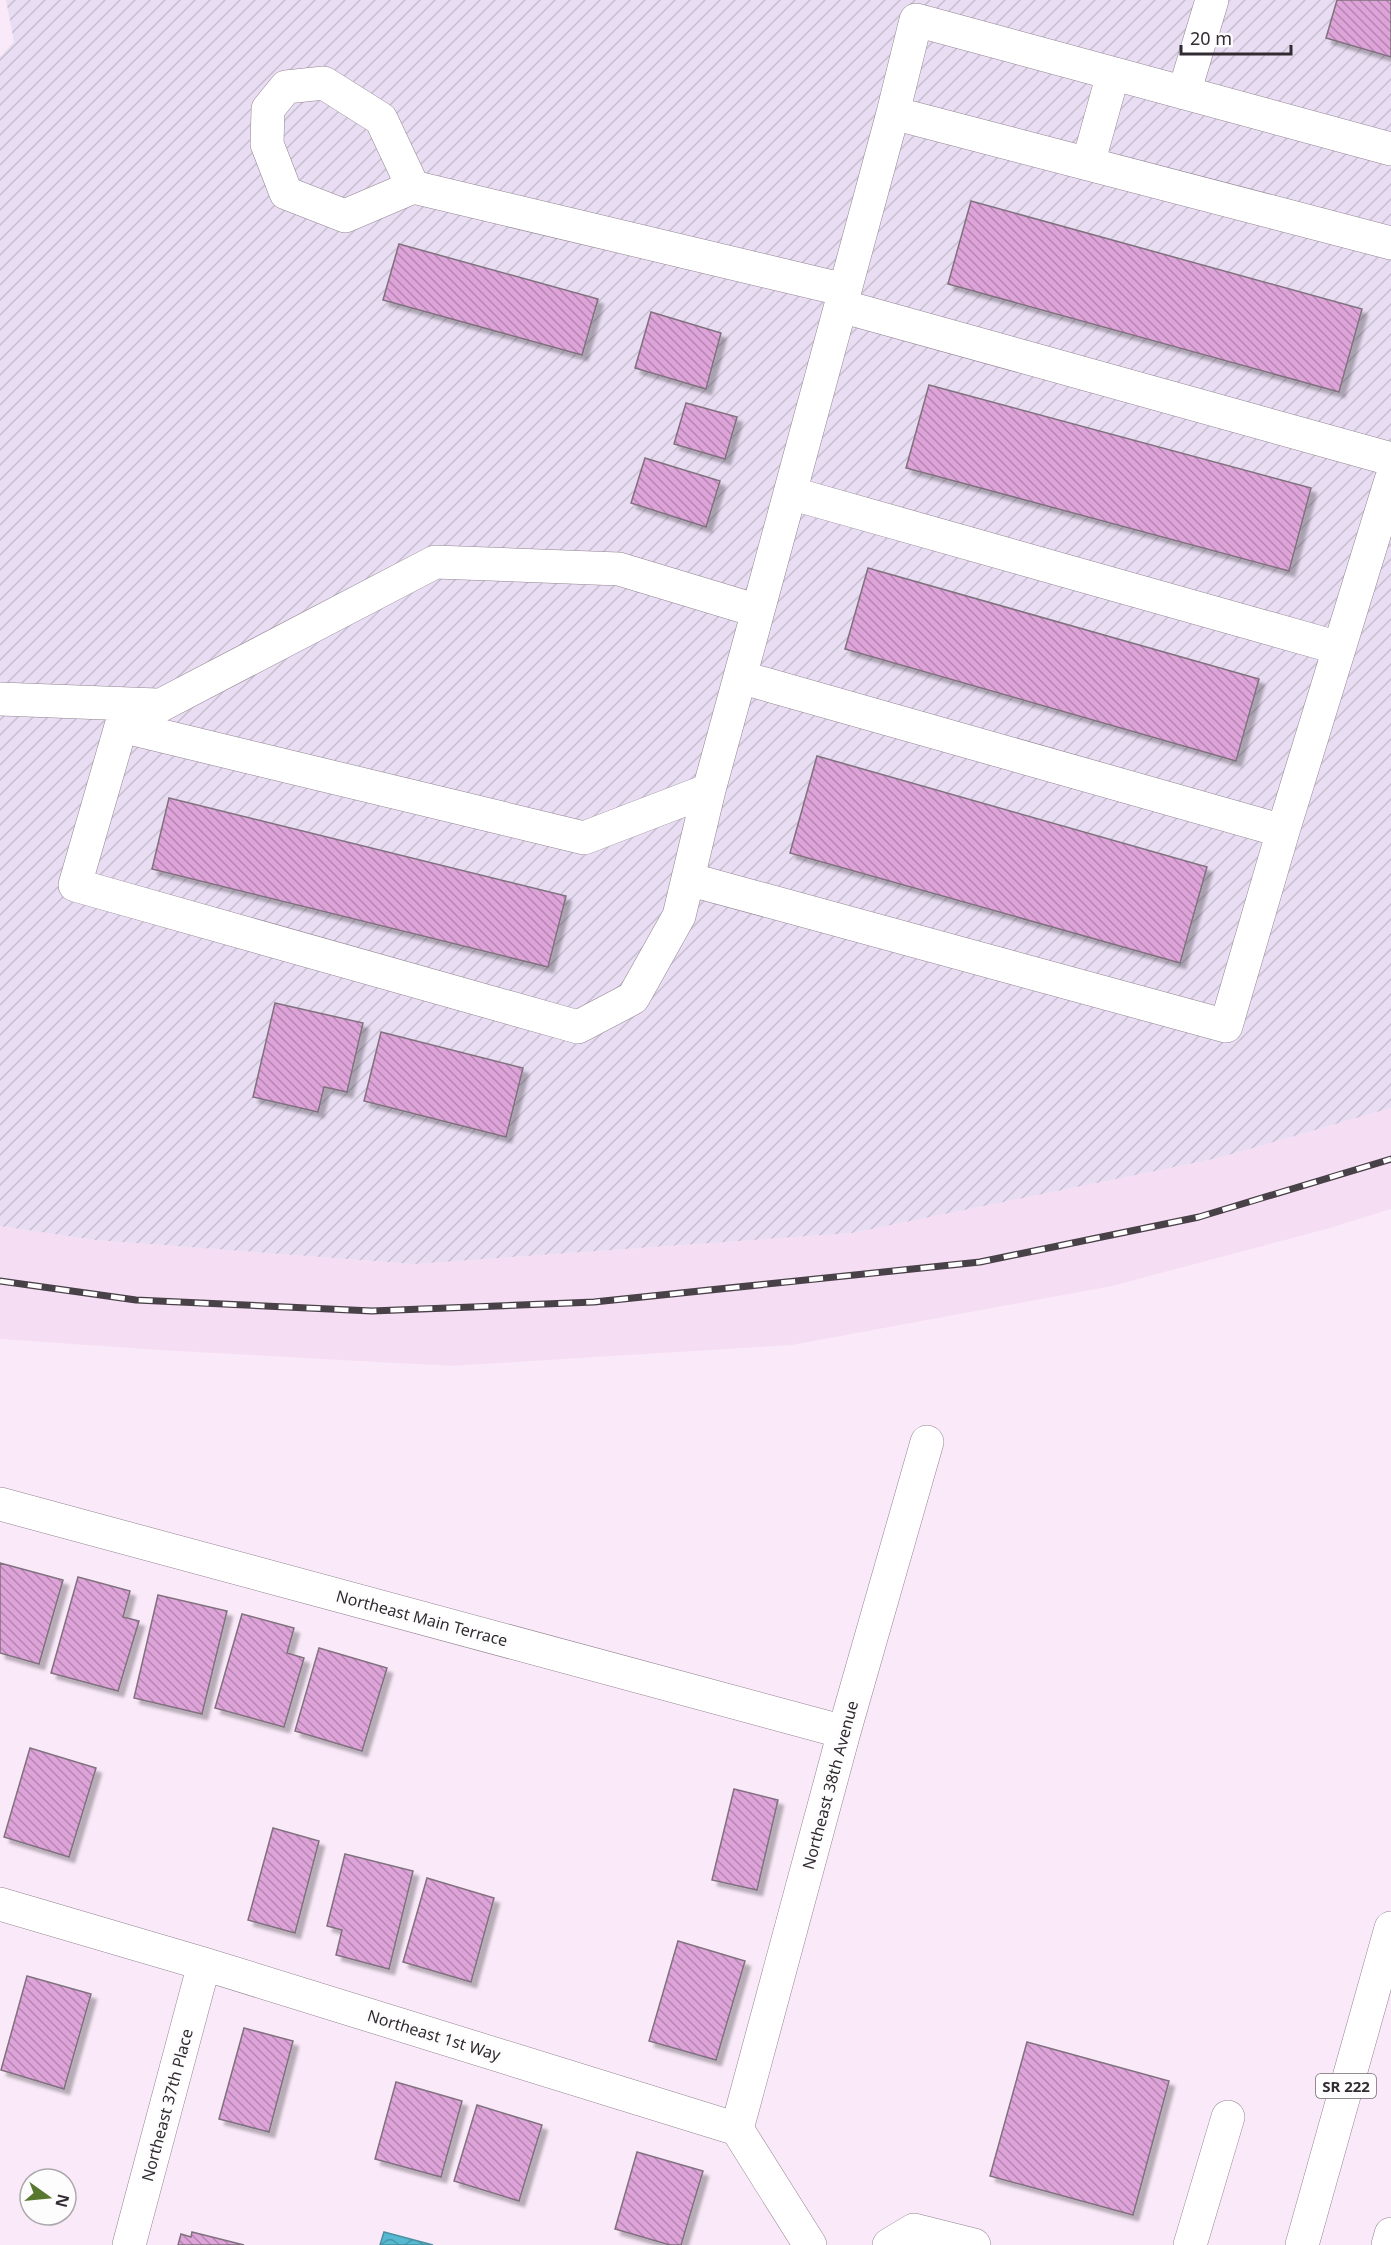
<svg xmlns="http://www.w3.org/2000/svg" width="1391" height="2245" font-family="'Noto Sans',sans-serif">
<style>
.built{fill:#f5def3}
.industrial{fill:url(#industrial-furrows)}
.water{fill:url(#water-waves);stroke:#4b8fa2;stroke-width:1.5}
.building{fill:url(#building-back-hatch);stroke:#80717e;stroke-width:1.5;filter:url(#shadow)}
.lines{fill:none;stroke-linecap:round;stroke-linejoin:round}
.minor-casing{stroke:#938491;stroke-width:34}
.major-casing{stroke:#938491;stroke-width:34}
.minor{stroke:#fff;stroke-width:33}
.major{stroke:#fff;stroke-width:33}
.rail-casing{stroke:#484148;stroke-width:7}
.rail{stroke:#fdfdfd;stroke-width:4.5;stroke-dasharray:14;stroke-linecap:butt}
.labels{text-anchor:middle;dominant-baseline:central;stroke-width:6;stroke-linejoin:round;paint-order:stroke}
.shield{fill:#fdfdfd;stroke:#6f6b6f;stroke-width:1.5}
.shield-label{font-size:15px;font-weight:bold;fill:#322c32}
.street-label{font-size:16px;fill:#322c32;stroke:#fdfdfd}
</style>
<defs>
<pattern id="industrial-furrows" width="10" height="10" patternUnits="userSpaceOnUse" patternTransform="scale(1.5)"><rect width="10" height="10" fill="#e8ddf2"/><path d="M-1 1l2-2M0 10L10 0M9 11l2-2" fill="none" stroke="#c7bed0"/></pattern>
<pattern id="water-waves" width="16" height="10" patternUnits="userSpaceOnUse" patternTransform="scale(1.5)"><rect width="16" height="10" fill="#56b9d2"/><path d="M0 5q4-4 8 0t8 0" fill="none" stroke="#4897ab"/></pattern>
<pattern id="building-back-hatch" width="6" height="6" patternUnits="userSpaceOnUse" patternTransform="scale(1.5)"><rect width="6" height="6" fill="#dea4da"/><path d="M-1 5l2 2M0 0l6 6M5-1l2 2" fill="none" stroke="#b586b1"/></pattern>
<filter id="shadow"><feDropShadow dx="5.5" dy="5.5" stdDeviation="1.5" flood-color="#0004"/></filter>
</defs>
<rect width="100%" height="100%" fill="#faeaf9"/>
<path class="built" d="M1391,1108V1209L1330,1228L1112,1286L792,1345L452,1366L159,1350L0,1339V1226L95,1240L414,1264L852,1233L1218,1158Z"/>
<path class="industrial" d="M6,0H1391V1108L1218,1158L852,1233L414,1264L95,1240L0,1226V57L14,42Z"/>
<path class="water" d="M384,2232L433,2245H380Z"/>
<path class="building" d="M1337,0H1391V57L1326,38Z
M971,201L1362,309L1339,392L948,284Z
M399,244L598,299L582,355L383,300Z
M651,312L721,333L706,389L635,368Z
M929,385L1311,488L1289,571L906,468Z
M686,403L737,417L725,459L674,444Z
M645,458L720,481L706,527L631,503Z
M868,568L1259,679L1236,761L845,649Z
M817,756L1207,867L1180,963L790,853Z
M169,798L566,896L548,967L152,869Z
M275,1003L363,1023L347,1092L324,1087L318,1112L253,1097Z
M381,1032L523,1068L506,1137L364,1101Z
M0,1563L63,1580L39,1664L0,1653Z
M78,1577L130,1591L123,1617L139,1621L118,1691L51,1673Z
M158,1595L227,1611L202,1714L134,1698Z
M242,1614L294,1628L287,1653L304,1658L284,1727L215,1708Z
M319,1648L387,1668L362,1751L295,1731Z
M30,1748L96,1768L69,1857L4,1837Z
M734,1789L778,1800L757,1890L712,1880Z
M273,1828L319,1841L295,1933L248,1920Z
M345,1854L413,1871L389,1969L336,1955L342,1930L327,1926Z
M427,1878L494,1898L471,1982L403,1962Z
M678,1941L745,1961L716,2060L649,2041Z
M27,1976L91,1994L64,2089L1,2070Z
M244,2028L293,2041L269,2132L219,2119Z
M1027,2042L1169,2081L1133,2215L990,2176Z
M396,2082L462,2101L441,2177L375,2159Z
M477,2105L542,2125L519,2201L454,2181Z
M637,2152L703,2171L681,2245H670L615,2229Z
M192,2232L244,2245H178L181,2234L191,2237Z"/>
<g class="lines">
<g class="minor-casing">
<path id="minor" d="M1184,93L1212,0
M893,113L916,20L1391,149
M1088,164L1113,74
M413,187L345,216L286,193L267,144L268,109L286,87L324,83L381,119L413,187L845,290
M841,306L1391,459
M790,493L1339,648
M758,611L619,569L435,562L121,726L75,885L578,1027L633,998L679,916L709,790L758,611L893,113L1391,243
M740,677L1283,831
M0,699L157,705
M121,726L584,838L709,790
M688,879L1226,1026L1283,831L1391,480
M0,1504L844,1732
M0,1904L204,1964L737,2129L810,2245
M737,2129L844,1732L927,1442
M129,2245L204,1964
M889,2245L914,2230L974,2245
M1190,2245L1228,2117"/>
</g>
<g class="major-casing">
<path id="major" d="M1302,2245L1391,1928
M1388,2245L1391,2234"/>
</g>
<use href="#minor" class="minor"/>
<use href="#major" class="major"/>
<g class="rail-casing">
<path id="rail" d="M0,1281L136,1300L372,1311L594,1302L980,1262L1199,1217L1391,1159"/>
</g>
<use href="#rail" class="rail"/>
</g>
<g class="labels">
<rect class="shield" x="1316" y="2074" width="60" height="24" rx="4.5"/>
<g class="shield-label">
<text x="1346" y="2086">SR 222</text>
</g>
<g class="street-label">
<text transform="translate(422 1618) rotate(15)">Northeast Main Terrace</text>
<text transform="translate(830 1785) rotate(-75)">Northeast 38th Avenue</text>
<text transform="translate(434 2035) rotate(17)">Northeast 1st Way</text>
<text transform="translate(167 2105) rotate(-75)">Northeast 37th Place</text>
</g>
</g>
<g transform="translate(48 2197) rotate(105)"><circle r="28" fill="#fdfdfd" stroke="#aca9ac" stroke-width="1.5"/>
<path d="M0-4.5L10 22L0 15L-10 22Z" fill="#58782f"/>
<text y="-9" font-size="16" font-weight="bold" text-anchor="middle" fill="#322c32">N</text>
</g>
<path d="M1181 45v9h110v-9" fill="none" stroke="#322c32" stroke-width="3"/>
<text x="1190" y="45" font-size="18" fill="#322c32" stroke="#fdfdfd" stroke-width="4.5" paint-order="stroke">20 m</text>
</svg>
